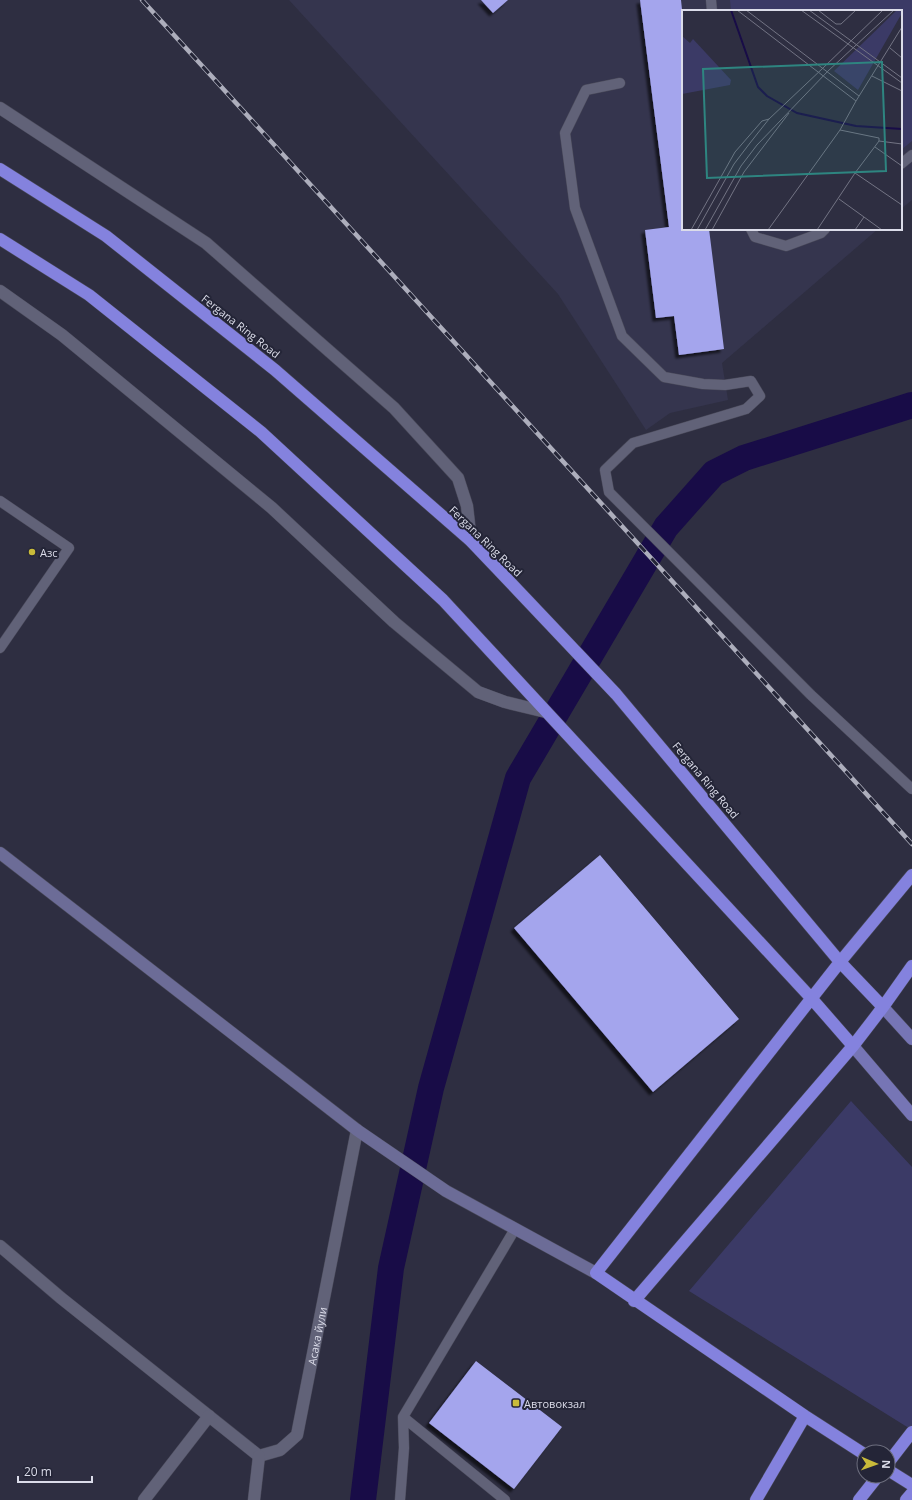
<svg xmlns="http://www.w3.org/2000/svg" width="912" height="1500" font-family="'Open Sans',sans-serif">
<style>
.built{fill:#35354e}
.green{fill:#3b3a66}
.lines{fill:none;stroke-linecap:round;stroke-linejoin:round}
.canal{stroke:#180c47;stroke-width:26}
.building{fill:#a4a5ed;filter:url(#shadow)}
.lane-casing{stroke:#494959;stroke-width:11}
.street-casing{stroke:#494959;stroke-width:13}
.secondary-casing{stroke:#494959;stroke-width:13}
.primary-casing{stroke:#494959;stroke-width:13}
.highway-casing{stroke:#494959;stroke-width:13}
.lane{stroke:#616278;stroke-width:10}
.street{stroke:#616278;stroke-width:12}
.secondary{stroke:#6c6c97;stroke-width:12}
.primary{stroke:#7675b5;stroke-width:12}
.highway{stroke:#8482de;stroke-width:12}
.rail-casing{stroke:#adaebc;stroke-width:4.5}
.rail{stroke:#242537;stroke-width:3;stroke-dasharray:9;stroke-linecap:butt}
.poi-dot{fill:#c9bb3a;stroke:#242537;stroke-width:1.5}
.labels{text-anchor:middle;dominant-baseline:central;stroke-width:4;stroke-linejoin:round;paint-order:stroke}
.street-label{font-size:11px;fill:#dbdce9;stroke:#242537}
.poi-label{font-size:11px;fill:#dbdce9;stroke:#242537;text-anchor:start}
.inset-river{fill:none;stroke:#180c47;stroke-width:2}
.inset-road{fill:none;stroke:#737484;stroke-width:1}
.view{fill:#2e8580;fill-opacity:0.15;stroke:#2e8580;stroke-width:2}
.inset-edge{fill:none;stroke:#dbdce9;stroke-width:2}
</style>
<defs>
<filter id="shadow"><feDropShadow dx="-3.5" dy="3.5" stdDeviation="1" flood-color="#0009"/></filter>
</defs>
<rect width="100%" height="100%" fill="#2e2e41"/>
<path class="built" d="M289,0H912V200L901,209V11H683V229H878L722,363L728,400L670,413L646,430L558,294Z"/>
<path class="green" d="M730,0H912V141L901,150V11H731Z
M851,1101L912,1167V1430L689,1291Z"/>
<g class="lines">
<path class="canal" d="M363,1500L391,1268L431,1088L518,778L666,527L714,473L744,458L912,405"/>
</g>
<path class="building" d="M481,0H508L493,13Z
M640,0H681L683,19V229H709L724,349L679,355L674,316L656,318L645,230L669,227Z
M600,855L739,1019L653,1092L514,928Z
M476,1361L562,1427L514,1489L429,1423Z"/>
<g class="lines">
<g class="lane-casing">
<path id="lane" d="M711,0L712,11
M620,83L586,90L565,133L575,208L622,336L664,377L703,384L725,385L751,381L760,396L746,409L633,443L605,470L609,492L811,695L912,789
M901,164L912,155
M751,229L755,237L786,246L821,233L825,229
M0,501L69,548L0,648
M403,1417L505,1500
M400,1500L404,1448L403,1417L515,1229"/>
</g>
<g class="street-casing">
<g id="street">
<path d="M0,108L206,243L394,408L458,478L467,506L471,541"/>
<path d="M0,291L62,335L272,508L394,622L478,692L505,702L546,712"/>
<path id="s1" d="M0,1246L61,1298L259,1456L280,1450L297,1435L357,1130"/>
<path d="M144,1500L209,1416"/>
<path d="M254,1500L259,1456"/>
</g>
</g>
<g class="secondary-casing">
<path id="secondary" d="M0,853L357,1130L446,1191L596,1273"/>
</g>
<g class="primary-casing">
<path id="primary" d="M883,1007L912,1039
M853,1046L912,1115"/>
</g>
<g class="highway-casing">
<path id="highway" d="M0,169L106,236L275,370L471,541L616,694L840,962L883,1007
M0,239L89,295L261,432L443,600L812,999L853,1046
M634,1301L853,1046L883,1007L912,966
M864,1454L805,1416L596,1273L840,962L912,875
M888,1463L912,1432
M888,1470L912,1485
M756,1500L805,1416
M859,1500L878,1476
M906,1500L912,1493"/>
</g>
<use href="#lane" class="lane"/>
<use href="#street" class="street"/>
<use href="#secondary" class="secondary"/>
<use href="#primary" class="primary"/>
<use href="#highway" class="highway"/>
<g class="rail-casing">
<path id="rail" d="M142,0L912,844"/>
</g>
<use href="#rail" class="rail"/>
</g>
<g class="poi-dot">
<circle cx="32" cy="552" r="4"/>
<rect x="512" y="1399" width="8" height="8" rx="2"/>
</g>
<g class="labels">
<g class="street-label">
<text transform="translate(241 326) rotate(38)">Fergana Ring Road</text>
<text transform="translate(486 541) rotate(44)">Fergana Ring Road</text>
<text transform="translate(706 780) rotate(50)">Fergana Ring Road</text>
<text stroke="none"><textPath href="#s1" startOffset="479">Асака йули</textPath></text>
</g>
<g class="poi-label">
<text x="40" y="552">Азс</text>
<text x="524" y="1403">Автовокзал</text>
</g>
</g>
<g transform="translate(682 10)">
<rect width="220" height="220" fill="#2e2e41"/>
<path d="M215,0H220V3L176,80L152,61ZM0,26L8,33L11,29L49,70L48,75L0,84Z" fill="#3b3a66"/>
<path class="inset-river" d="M49,0L76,77L85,86L115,103L174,116L220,119"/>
<path class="inset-road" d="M55,0L174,91L220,17M64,0L177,86M119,0L220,73M127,0L220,68M136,0L154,14H159L174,0M208,38L220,48M141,58L201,0M146,61L212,0M190,66L220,81M158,120L197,128V131L173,163L220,195M197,131L220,134M193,137L220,156M157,189L200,220M9,220L53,142L80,111L87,109M15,220L52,154L68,133L87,109L141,58M23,220L59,156L75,135L146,61M30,220L62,162L107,103M86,220L158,120L174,91M135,220L173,163M173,220L182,207"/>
<path class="view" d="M200,52L204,161L25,168L21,59Z"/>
<rect width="220" height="220" class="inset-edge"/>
</g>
<g transform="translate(876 1464) rotate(92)"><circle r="19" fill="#242537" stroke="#6d6e7e"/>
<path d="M0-3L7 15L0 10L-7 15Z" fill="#c9bb3a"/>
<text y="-6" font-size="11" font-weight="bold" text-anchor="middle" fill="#dbdce9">N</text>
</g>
<path d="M18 1476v6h74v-6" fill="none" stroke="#dbdce9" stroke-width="2"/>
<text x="24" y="1476" font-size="12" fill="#dbdce9" stroke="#242537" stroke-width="3" paint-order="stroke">20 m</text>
</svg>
